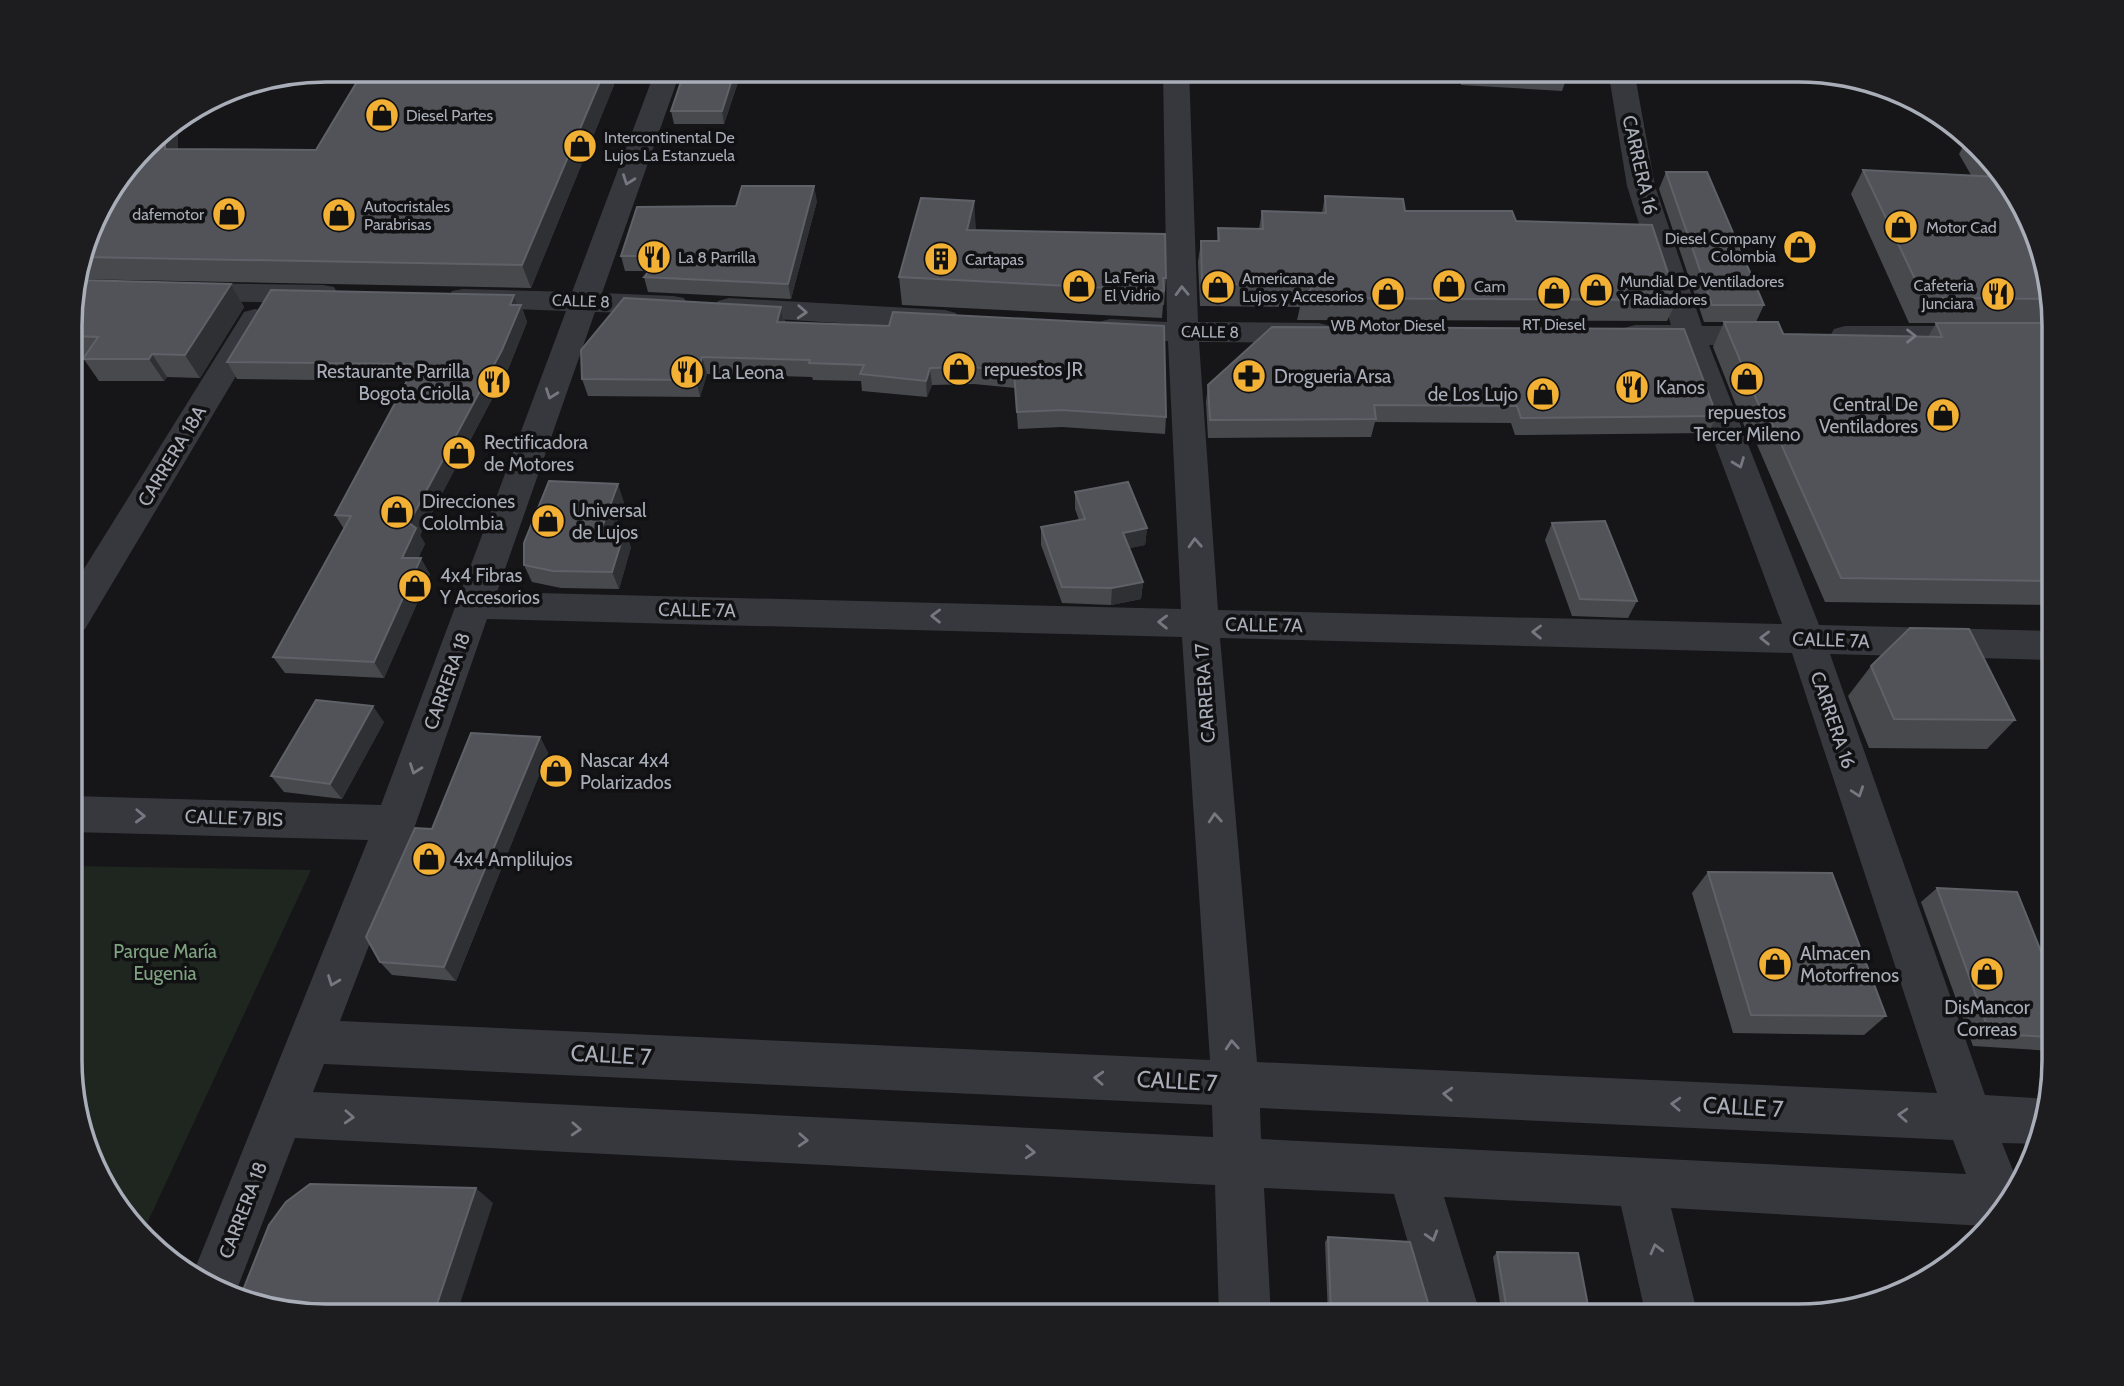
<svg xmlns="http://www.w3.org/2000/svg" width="2124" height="1386" font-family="Cabin,sans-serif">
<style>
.green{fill:#1e261f}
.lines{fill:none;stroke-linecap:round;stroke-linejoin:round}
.minor{fill:#37383d;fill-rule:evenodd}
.wall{fill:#47494d}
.shaded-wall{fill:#2f3033}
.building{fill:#525359;stroke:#5f6168;stroke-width:2}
.oneway{stroke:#757881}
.labels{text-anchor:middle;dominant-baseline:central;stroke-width:7;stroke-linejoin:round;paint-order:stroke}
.far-poi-label{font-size:16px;fill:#a8adb8;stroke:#111113;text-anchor:start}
.far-street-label{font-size:16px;fill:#a8adb8;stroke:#111113}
.street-label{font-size:19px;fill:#a8adb8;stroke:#111113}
.poi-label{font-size:19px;fill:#a8adb8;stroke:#111113;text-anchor:start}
.park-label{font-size:19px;fill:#7fa381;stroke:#111113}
.near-street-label{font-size:23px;fill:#a8adb8;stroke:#111113}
.rim{fill:none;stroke:#a8adb8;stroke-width:3.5}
</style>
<rect width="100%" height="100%" fill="#161618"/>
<path class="green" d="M72,866L311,870L144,1230L105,1188L72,1093Z"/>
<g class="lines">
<path class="minor" d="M327,70H426L429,74L425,79L416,82L311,81L300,75Z
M550,70H681L602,293L673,296L684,298L688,305L684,312L673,314L595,312L497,592L1181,609L1168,341L1099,336L1095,329L1099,322L1110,319L1167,322L1163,70H1189L1198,322L1319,323L1330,326L1334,333L1330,340L1319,343L1199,342L1218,610L1782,624L1678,345H1635L1624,342L1620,335L1624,328L1635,325H1671L1627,186L1608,70H1634L1655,186L1702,326H1771L1782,329L1786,336L1782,343L1771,346L1709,345L1819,625L2053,631V660L1830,654L1985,1095L2049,1099L2039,1144L2002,1143L2016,1178L2021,1181L2011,1202L1985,1226L1671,1208L1698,1316H1646L1621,1206L1444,1197L1481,1316H1429L1394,1194L1264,1188L1271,1316H1219L1215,1185L295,1138L234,1297L192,1276L368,840L72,832V796L381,805L566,311L463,307L452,305L448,298L452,291L463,289L572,292L651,82H560L551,79L547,74ZM487,619L1182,637L1210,1060L340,1021L416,823ZM1220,638L1792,653L1937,1093L1257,1062ZM324,1064L1212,1105L1213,1137L313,1092ZM1260,1108L1953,1140L1966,1174L1261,1139Z
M184,283L323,285L334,287L338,294L334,301L323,303L184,301L173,299L169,292L173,285Z
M729,298L945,310L956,313L960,320L956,327L945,330L718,315L714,308L718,301Z
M255,309L266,312L270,319L85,629L72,633V588L244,312Z
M1845,326H2053V346H1845L1834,343L1830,336L1834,329Z"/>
</g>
<path class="wall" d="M364,70H610L614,85L531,288L76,279L97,213L157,134L178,121V149L316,150Z
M685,70H742L724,124H674L671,111Z
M1460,70H1566L1567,77L1562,91L1461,85Z
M1643,70H1702L1698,80L1645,77Z
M1966,141L2020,199L2053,310V605L1825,602L1752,433H1747L1713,347L1724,322H1704L1659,189L1666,172L1764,305L1756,322L1783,334L1928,337L1936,323H2052H1909L1851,194L1863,170L1971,175L1959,154Z
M1325,196L1405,211L1516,221L1677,300L1667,321L1297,320L1300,307L1200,306L1198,262L1201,241H1217L1218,228L1259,229L1262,211L1322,213Z
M817,201L791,299L648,292L644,277L649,271H625L621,256L736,206Z
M974,201L975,230L1166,278L1164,305H1163L1162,318L902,305L899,277Z
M231,284L244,307L200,378L167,377L164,381H99L83,358H72V293Z
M514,295L518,305H521L527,322L509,367L420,535L425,544L418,558L430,574L384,678L285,673L273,657L344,529L335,515L408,381L237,379L227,362Z
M781,307L785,322L889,326L1166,417L1165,434L1062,427L1018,429L1015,388L974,384L932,385L927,397L862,391L861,381L813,380L812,377L707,374L700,397L588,396L582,379Z
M1208,385L1717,416L1708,433L1515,435L1511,423L1375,422L1371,437L1208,438L1206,402Z
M1075,492L1147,528L1145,545L1129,548L1143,582L1141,599L1111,605L1062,603L1041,545V527L1079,520L1075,509Z
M624,502L614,530L631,547L619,589L561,588L532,582L524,565Z
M1552,523L1637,601L1628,618L1572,616L1545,540Z
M1871,666L2015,720L1987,749L1869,748L1848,696Z
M384,722L342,799L284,792L271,776Z
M540,737L548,753L456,981L392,975L380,962L432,829Z
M1708,872L1886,1016L1864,1035L1733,1033L1692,893Z
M1937,888L2053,981V1051L1973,1046L1921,902Z
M1328,1237L1432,1316H1328L1325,1242Z
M1497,1252L1590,1316H1502L1493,1257Z"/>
<path class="shaded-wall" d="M605,70H610L614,85L531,288L522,265Z
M735,70H742L724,124L722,111Z
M178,121V171L165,149V129Z
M814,186L817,201L791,299L788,284Z
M974,201L976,229L969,257L967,230Z
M231,284L244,307L200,378L185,355Z
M514,295L519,308L521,305L527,322L509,367L420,535L425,544L411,574L402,558L409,523Z
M781,307L785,324L777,322Z
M152,354L167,377L164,381L149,359Z
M702,357L707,374L700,397L696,380Z
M930,368L932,385L927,397L926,381Z
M618,484L624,502L608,547L601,530Z
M1147,528L1145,545L1122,550L1123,533Z
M625,530L631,547L619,589L612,572Z
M421,558L430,574L384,678L374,662Z
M1143,582L1141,599L1111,605L1112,588Z
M373,706L384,722L342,799L330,784Z
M540,737L548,753L456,981L444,967Z
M476,1188L493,1203L456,1316H433Z"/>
<path class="building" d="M364,70H605L522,265L83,257L97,213L157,134L165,129V149L316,150Z
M685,70H735L722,111H671Z
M1464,70H1566L1567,77Z
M1863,170L1999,177L2020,199L2050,299L1924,298Z
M1666,172H1707L1764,305H1712Z
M742,186H814L788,284L644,277L661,256H621L637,207L736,206Z
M1325,196L1403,199L1405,211H1512L1516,221L1652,225L1677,300L1301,298L1315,285L1202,284L1201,241H1219L1218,228L1263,229L1262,211L1326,213Z
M921,198L974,201L967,230L1165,234L1166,278H1163L1164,291L899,277Z
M76,280L231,284L185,355L152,354L149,359H83L98,337L72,336V293Z
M271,290L514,295L510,305H521L502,350L409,523L416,528L402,558H421L374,662L273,657L351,516L335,515L416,364L227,362Z
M624,298L781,307L777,322L889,326L893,312L1164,326L1166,417L1062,410L1017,412L1014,372L973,367L930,368L926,381L860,374L864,365L809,363L810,360L702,357L696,380L582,379L581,350Z
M1724,322H1778L1783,334L1942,337L1936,323H2053V581L1841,578L1765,408H1760Z
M1272,327L1684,329L1717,416L1521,418L1517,406L1374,405L1376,419L1210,420L1208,385Z
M549,481L618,484L601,530H625L612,572L553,571L524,565V543Z
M1128,482L1147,528L1123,533L1143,582L1112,588L1062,587L1041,527L1085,519L1075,492Z
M1605,521L1637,601L1580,599L1552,523Z
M1910,628L1969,629L2015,720L1894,719L1871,666Z
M316,700L373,706L330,784L271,776Z
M471,733L540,737L444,967L380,962L366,937L415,828L432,829Z
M1708,872L1832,873L1886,1016L1751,1015Z
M1937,888L2017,892L2053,981V1037L1990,1034Z
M310,1184L476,1188L433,1316H326L244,1303L239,1300L269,1225L286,1202Z
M1328,1237L1410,1242L1432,1316H1362L1331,1313Z
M1497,1252L1578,1253L1590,1316H1508Z"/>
<defs><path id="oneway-chevron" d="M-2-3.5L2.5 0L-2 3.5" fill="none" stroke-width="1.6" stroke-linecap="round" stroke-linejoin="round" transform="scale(1.75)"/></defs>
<g class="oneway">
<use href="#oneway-chevron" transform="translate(628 180) rotate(110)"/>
<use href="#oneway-chevron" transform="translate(1182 291) rotate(-92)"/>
<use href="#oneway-chevron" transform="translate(802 312) rotate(3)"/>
<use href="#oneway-chevron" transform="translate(1911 336)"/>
<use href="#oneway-chevron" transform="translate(551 394) rotate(110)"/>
<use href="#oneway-chevron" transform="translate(1739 463) rotate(69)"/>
<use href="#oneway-chevron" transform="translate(1195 543) rotate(-93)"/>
<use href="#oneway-chevron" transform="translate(936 616) rotate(-179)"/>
<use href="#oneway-chevron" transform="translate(1163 622) rotate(-179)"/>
<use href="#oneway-chevron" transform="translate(1537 632) rotate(-179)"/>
<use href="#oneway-chevron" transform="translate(1765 638) rotate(-179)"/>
<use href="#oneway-chevron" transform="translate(415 769) rotate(110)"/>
<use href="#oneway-chevron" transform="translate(1858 792) rotate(71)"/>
<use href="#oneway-chevron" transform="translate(140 816) rotate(2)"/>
<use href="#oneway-chevron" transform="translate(1215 818) rotate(-94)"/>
<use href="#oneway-chevron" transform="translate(333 981) rotate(111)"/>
<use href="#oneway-chevron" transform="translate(1232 1045) rotate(-94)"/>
<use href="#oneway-chevron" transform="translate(1099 1078) rotate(-177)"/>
<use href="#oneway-chevron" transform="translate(1448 1094) rotate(-177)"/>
<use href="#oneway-chevron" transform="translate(1676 1104) rotate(-177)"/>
<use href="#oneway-chevron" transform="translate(1903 1115) rotate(-177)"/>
<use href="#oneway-chevron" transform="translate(349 1117) rotate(3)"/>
<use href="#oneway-chevron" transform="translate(576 1129) rotate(3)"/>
<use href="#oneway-chevron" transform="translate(803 1140) rotate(3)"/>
<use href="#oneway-chevron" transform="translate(1030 1152) rotate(3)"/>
<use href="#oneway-chevron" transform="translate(1432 1236) rotate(73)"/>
<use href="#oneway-chevron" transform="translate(1656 1249) rotate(-104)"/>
</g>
<defs>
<g id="shop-disc" transform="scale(1.75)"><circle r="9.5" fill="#f2b134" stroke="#111113"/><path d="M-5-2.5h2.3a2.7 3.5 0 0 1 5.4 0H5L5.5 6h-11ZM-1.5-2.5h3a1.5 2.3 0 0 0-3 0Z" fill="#111"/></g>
<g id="restaurant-disc" transform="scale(1.75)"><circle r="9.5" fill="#f2b134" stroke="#111113"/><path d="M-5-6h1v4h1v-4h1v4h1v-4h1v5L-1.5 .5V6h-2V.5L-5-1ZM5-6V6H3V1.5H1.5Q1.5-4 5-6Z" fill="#111"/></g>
<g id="building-disc" transform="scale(1.75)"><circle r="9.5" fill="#f2b134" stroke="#111113"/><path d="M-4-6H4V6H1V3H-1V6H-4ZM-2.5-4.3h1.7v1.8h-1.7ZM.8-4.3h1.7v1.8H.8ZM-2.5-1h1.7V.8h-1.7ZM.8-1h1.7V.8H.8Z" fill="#111"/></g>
<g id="pharmacy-disc" transform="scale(1.75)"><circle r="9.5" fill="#f2b134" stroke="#111113"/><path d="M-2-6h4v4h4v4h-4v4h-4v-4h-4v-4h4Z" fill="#111"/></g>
</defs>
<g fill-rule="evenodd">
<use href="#shop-disc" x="382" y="115"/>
<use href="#shop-disc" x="580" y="146"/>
<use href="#shop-disc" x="229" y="214"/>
<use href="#shop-disc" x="339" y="215"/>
<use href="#shop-disc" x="1901" y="227"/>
<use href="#shop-disc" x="1800" y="247"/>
<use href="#restaurant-disc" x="654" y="257"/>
<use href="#building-disc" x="941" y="259"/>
<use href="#shop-disc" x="1079" y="286"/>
<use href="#shop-disc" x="1449" y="286"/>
<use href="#shop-disc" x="1218" y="287"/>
<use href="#shop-disc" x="1596" y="290"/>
<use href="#shop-disc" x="1554" y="293"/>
<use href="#shop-disc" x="1388" y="294"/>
<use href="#restaurant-disc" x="1998" y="294"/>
<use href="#shop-disc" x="959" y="369"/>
<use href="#restaurant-disc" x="687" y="372"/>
<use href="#pharmacy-disc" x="1249" y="376"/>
<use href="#shop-disc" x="1747" y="379"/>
<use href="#restaurant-disc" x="494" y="382"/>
<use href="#restaurant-disc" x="1632" y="387"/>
<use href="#shop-disc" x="1543" y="394"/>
<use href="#shop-disc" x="1943" y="415"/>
<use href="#shop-disc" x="459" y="453"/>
<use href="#shop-disc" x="397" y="512"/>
<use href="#shop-disc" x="548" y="521"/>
<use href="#shop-disc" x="415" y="586"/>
<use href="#shop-disc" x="556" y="771"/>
<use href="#shop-disc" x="429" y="859"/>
<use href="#shop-disc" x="1775" y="964"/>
<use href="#shop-disc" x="1987" y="974"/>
</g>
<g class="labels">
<g class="far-poi-label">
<text x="406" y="115">Diesel Partes</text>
<text x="604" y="137">Intercontinental De<tspan x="604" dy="18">Lujos La Estanzuela</tspan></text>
<text x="364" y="206">Autocristales<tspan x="364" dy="18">Parabrisas</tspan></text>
<text x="204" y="214" text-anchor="end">dafemotor</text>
<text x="1926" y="227">Motor Cad</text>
<text x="1776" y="238" text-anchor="end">Diesel Company<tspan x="1776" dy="18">Colombia</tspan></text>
<text x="678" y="257">La 8 Parrilla</text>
<text x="965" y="259">Cartapas</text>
<text x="1104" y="277">La Feria<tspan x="1104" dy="18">El Vidrio</tspan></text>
<text x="1242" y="278">Americana de<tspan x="1242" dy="18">Lujos y Accesorios</tspan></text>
<text x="1620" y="281">Mundial De Ventiladores<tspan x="1620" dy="18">Y Radiadores</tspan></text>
<text x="1974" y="285" text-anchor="end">Cafeteria<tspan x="1974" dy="18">Junciara</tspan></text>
<text x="1474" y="286">Cam</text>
<text x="1554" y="324" text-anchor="middle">RT Diesel</text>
<text x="1388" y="325" text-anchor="middle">WB Motor Diesel</text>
</g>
<g class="far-street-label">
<text transform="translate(581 301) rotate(2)">CALLE 8</text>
<text transform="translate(1210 332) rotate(1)">CALLE 8</text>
</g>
<g class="street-label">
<text transform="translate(1640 165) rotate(77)">CARRERA 16</text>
<text transform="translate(172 456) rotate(-59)">CARRERA 18A</text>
<text transform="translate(697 610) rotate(1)">CALLE 7A</text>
<text transform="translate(1264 625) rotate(1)">CALLE 7A</text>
<text transform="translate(1831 640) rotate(2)">CALLE 7A</text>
<text transform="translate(447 681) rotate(-70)">CARRERA 18</text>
<text transform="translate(1205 693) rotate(-94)">CARRERA 17</text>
<text transform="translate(1833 720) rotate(71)">CARRERA 16</text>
<text transform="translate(234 818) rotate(2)">CALLE 7 BIS</text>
<text transform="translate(243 1210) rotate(-69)">CARRERA 18</text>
</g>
<g class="poi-label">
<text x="984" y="369">repuestos JR</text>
<text x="470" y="371" text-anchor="end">Restaurante Parrilla<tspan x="470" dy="22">Bogota Criolla</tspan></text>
<text x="712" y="372">La Leona</text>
<text x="1274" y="376">Drogueria Arsa</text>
<text x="1656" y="387">Kanos</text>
<text x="1518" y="394" text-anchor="end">de Los Lujo</text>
<text x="1918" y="404" text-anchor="end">Central De<tspan x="1918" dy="22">Ventiladores</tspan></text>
<text x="1747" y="412" text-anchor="middle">repuestos<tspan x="1747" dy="22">Tercer Mileno</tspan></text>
<text x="484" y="442">Rectificadora<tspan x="484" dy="22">de Motores</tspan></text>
<text x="422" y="501">Direcciones<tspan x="422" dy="22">Cololmbia</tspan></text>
<text x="572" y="510">Universal<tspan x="572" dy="22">de Lujos</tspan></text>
<text x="440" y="575">4x4 Fibras<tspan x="440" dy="22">Y Accesorios</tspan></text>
<text x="580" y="760">Nascar 4x4<tspan x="580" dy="22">Polarizados</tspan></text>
<text x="453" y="859">4x4 Amplilujos</text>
<text x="1800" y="953">Almacen<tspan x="1800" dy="22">Motorfrenos</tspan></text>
<text x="1987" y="1007" text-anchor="middle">DisMancor<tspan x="1987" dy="22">Correas</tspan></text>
</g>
<g class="park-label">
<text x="165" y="951">Parque María<tspan x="165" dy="22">Eugenia</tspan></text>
</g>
<g class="near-street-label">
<text transform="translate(611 1055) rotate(3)">CALLE 7</text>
<text transform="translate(1177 1081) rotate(3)">CALLE 7</text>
<text transform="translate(1743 1107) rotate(3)">CALLE 7</text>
</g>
</g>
<path d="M0 0H2124V1386H0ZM326 82H1798A244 244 0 0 1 2042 326V1060A244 244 0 0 1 1798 1304H326A244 244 0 0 1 82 1060V326A244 244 0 0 1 326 82Z" fill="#1d1d20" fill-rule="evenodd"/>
<path class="rim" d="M326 82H1798A244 244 0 0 1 2042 326V1060A244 244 0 0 1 1798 1304H326A244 244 0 0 1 82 1060V326A244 244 0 0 1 326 82Z"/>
</svg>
